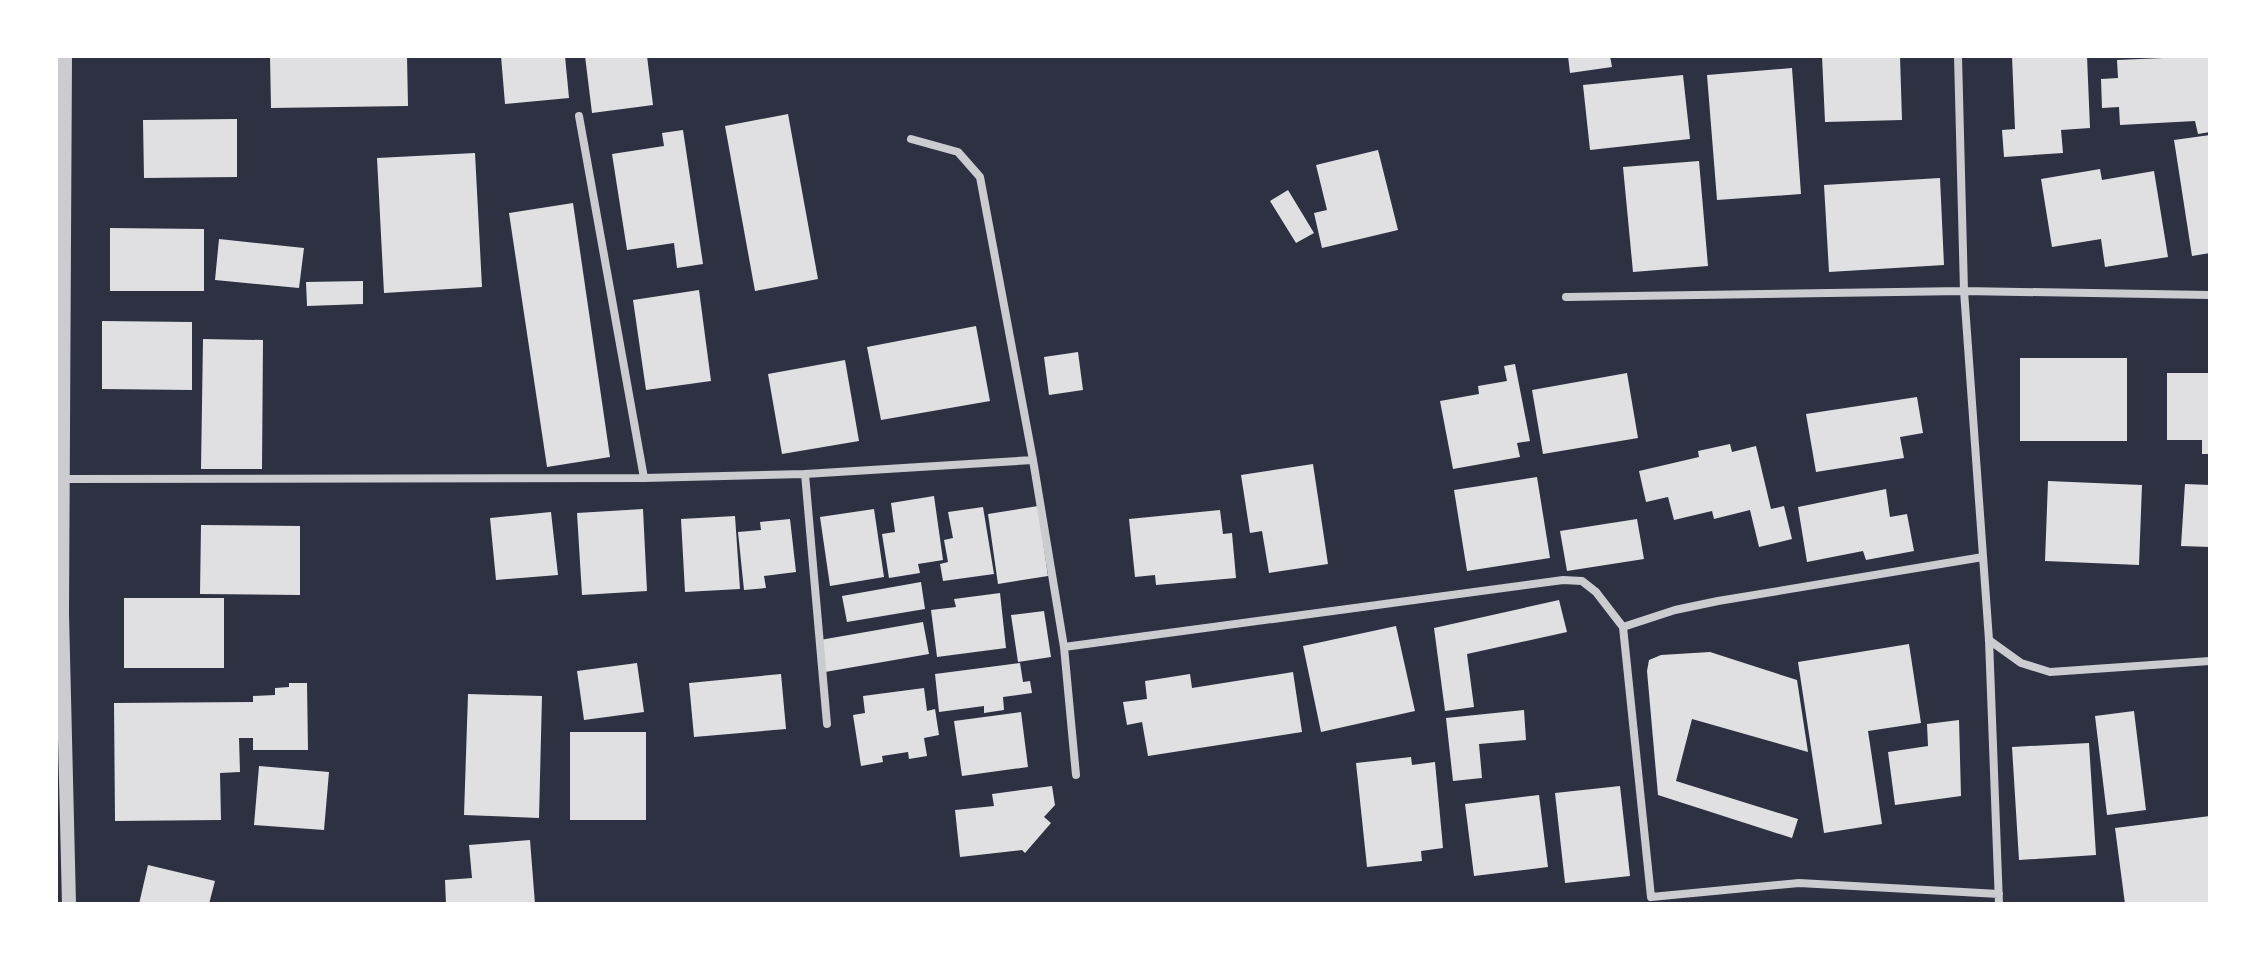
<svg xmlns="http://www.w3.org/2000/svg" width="2266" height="960" font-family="'Fira Sans Condensed',sans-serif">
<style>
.building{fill:#e0e0e3}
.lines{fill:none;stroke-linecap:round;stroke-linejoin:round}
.minor{stroke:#caccd0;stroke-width:8}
.tertiary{stroke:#caccd0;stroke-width:14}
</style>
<rect width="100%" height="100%" fill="#2d3142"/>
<path class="building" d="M270,56H407L408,106L271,108Z
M501,56H565L569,98L505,104Z
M585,56H647L653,105L592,113Z
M1568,56H1610L1612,67L1570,73Z
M1822,56H1900L1902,120L1825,122Z
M2012,56H2087L2090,128L2061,130L2063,153L2004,157L2002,130L2015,129Z
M2210,56V132L2198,134L2195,121L2120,125L2119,107L2102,108L2101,79L2118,78L2117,60Z
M1792,68L1801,194L1717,200L1707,75Z
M1683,75L1690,139L1590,150L1583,85Z
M788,114L818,279L755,291L725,126Z
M237,119V177L144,178L143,120Z
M683,130L703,264L677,268L674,243L627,250L612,154L664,146L662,133Z
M2210,135V253L2192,256L2174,140Z
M1378,150L1398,230L1322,248L1314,213L1327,210L1316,165Z
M475,153L482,287L384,293L377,158Z
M1699,161L1708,266L1633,272L1623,167Z
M2100,169L2102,180L2154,171L2168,257L2105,267L2101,239L2052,247L2041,179Z
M1940,178L1944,265L1829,272L1824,185Z
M1288,190L1314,233L1296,243L1270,201Z
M573,203L610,457L547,467L509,213Z
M110,228L204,229V291H110Z
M219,239L304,248L299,288L215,280Z
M363,281V304L307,306L306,282Z
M699,290L711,381L646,390L633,300Z
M102,321L192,322V390L102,389Z
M976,326L990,401L881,420L867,347Z
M203,339L263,340L262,469H201Z
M1078,352L1083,390L1049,395L1044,357Z
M2020,358H2127V441H2020Z
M845,360L859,441L782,454L768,374Z
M1515,364L1530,441L1517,443L1520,457L1453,469L1440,401L1479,394L1478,386L1507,381L1504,366Z
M1627,373L1638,438L1543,454L1532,390Z
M2167,373H2210V454H2202V440H2167Z
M1917,397L1923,433L1900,437L1904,458L1816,472L1806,414Z
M1730,444L1732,452L1756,446L1771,509L1784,506L1792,539L1759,547L1750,510L1714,519L1712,511L1674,520L1668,497L1646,502L1639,471L1699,457L1698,451Z
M1313,464L1328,564L1269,573L1262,531L1250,533L1241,475Z
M1537,477L1550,558L1467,571L1454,490Z
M2048,481L2142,485L2139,565L2045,561Z
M2185,484L2210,485V547L2181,546Z
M1886,489L1890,517L1907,514L1914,551L1866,560L1863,551L1807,562L1798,507Z
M934,496L943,560L918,564L920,573L889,578L882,534L895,532L891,503Z
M1038,506L1048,576L998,584L988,514Z
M983,507L994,574L943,581L940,564L948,562L944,540L953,538L948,512Z
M643,509L647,591L582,595L577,513Z
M874,509L884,577L830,586L820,517Z
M1220,510L1223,534L1232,533L1236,578L1156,585L1155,575L1135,577L1129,519Z
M551,512L558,575L496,580L490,518Z
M735,516L740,589L685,592L681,519Z
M790,519L796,572L764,576L766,588L744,590L738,532L761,530L760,522Z
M1637,519L1644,559L1567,571L1560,531Z
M201,525L300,526V595L200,594Z
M921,582L925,609L847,622L842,596Z
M1000,593L1006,648L937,657L931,610L956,607L954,599Z
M124,598H224V668H124Z
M1559,600L1567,632L1467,654L1474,707L1445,711L1434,628Z
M1044,611L1051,657L1018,662L1011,615Z
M923,622L929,654L825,672L820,640Z
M1396,626L1415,711L1321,732L1303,646Z
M1909,644L1921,723L1868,731L1882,824L1824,833L1798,662Z
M1710,652L1797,680L1808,752L1692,719L1676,781L1798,819L1792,838L1658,795L1647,671L1649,660L1661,655Z
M637,663L644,712L584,720L577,671Z
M1020,663L1023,682L1030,681L1032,693L1003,697L1004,710L984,713V706L939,712L935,674Z
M1293,672L1302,732L1148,756L1142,722L1127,725L1123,702L1147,699L1145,681L1190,674L1192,688Z
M781,674L786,729L694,737L689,683Z
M289,683H307L308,750H253V738H239L240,772L220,773L221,820L115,821L114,703L253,702V696L275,695V688L289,687Z
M924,688L927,711L935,709L939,735L924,738L927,756L909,759L908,752L882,756L883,762L861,766L853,715L865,713L863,696Z
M468,694L542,696L539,818L464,815Z
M1524,710L1526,740L1479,744L1482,778L1453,781L1446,718Z
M2134,711L2146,810L2107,815L2095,716Z
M1021,712L1028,767L962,776L954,721Z
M1959,720L1961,796L1895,805L1888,752L1928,746L1927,724Z
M570,732H646V820H570Z
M2089,743L2096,855L2019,860L2012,747Z
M1411,757L1412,765L1435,762L1443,848L1421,851L1422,861L1367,867L1356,763Z
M259,766L329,772L324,830L254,825Z
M1052,786L1055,805L1044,817L1051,823L1025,853L1022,850L960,857L955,810L994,806L992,794Z
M1620,786L1630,876L1565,883L1555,793Z
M1539,795L1548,867L1474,876L1465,804Z
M2210,816V904H2125L2115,828Z
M530,840L535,904H446L445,880L472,878L469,845Z
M148,865L215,881L209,904H139Z"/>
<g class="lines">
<path class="minor" d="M1958,56L1964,291L1989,640L1999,904
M579,116L644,478
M911,139L958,152L980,177L1033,460L1064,647L1076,775
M1566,297L1964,291L2210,295
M805,474L827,724
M62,479L644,478L805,474L1033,460
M1623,627L1651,897L1799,883L1999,894
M1989,640L2021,663L2050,672L2210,661
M1064,647L1563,580L1582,581L1596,592L1623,627L1675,610L1718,601L1983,557"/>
<path class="tertiary" d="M65,56L62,614L69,904"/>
</g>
<rect width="2266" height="960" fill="none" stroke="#ffffff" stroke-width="116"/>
</svg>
